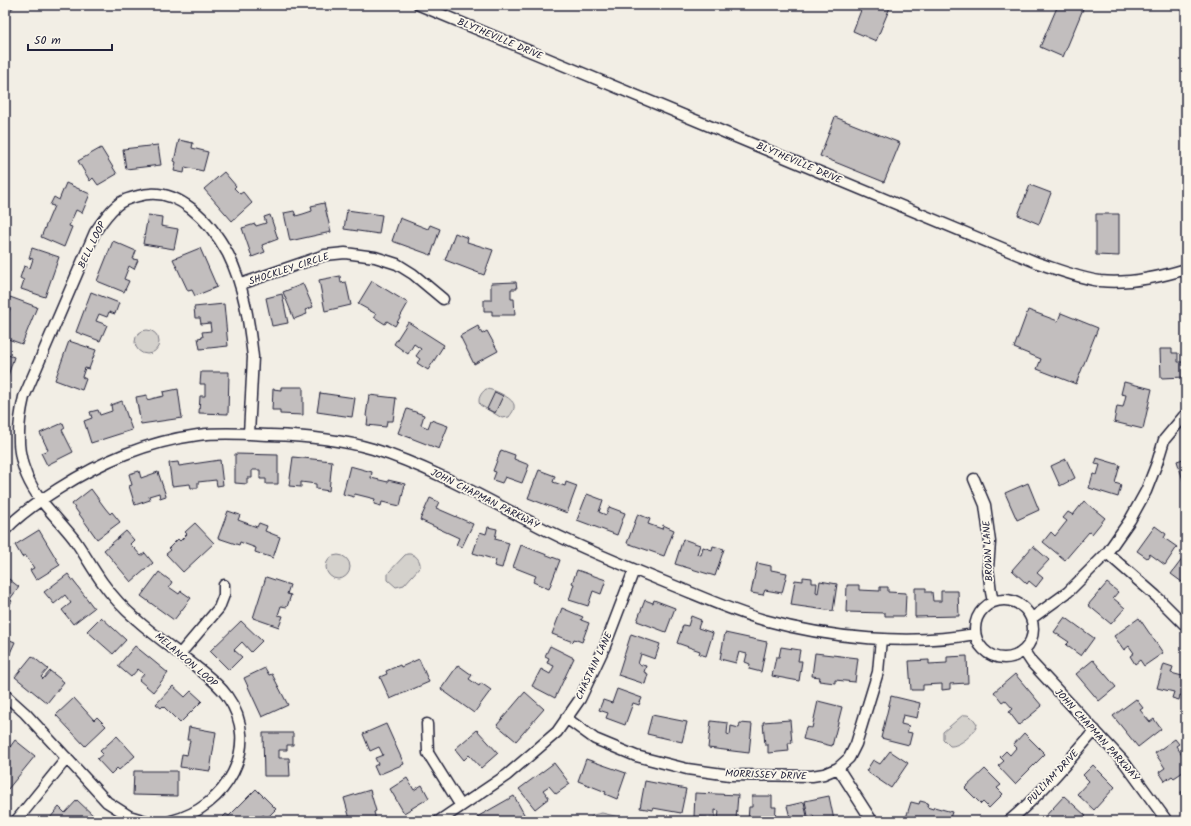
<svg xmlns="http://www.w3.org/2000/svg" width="1191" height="826" font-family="Kalam,sans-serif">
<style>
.green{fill:#d4d1cc;stroke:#7b7a84}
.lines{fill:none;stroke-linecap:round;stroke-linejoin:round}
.stream{stroke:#76747f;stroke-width:3.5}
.building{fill:#c2bebe;stroke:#22223b}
.street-casing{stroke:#22223b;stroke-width:13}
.street{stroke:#fbf7ec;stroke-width:10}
.labels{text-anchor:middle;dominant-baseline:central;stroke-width:3.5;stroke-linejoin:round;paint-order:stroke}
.street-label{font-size:10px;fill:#22223b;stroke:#fbf7ec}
</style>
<rect width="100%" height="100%" fill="#f2eee5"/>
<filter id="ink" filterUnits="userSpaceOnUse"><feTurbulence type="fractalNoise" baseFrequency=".025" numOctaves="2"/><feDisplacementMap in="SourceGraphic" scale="8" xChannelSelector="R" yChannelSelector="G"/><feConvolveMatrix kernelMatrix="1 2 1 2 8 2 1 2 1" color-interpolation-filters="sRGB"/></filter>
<g filter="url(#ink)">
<path class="green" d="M135 342a12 12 0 1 1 24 0a12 12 0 1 1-24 0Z
M486,389C493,389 513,398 514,405C515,410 511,414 509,417L502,418L480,405C477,399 481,393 486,389Z
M407,554C415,553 421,560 420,567L404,585L396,587L388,580V573L405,555Z
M326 567a12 12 0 1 1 24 0a12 12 0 1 1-24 0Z
M963,715C970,714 973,718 977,724C976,733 959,747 950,746L943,739V732Z
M602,813L636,821H586L593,815Z"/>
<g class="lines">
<path class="stream" d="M5,14L14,5"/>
</g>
<path class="building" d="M863,5H891L876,41L853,31Z
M1058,5H1073L1083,9L1063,57L1040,47Z
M835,117L900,143L884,182L820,156Z
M179,140L193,143L192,148L208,152L203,171L185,167L184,173L174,171L176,162L174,161Z
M158,145L161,165L126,169L123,149Z
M101,148L117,174L98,185L93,178L90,181L78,161Z
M224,172L236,186L234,188L240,194L243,192L252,203L232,221L204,189Z
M66,183L90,194L82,213L76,210L69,226L72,227L64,247L41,237L54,206L50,205L54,197L59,200Z
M1030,185L1051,193L1039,224L1018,215Z
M324,203L331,232L290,241L284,213L294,211L296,216L303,214L312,211L311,206Z
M347,210L382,215L379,234L344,229Z
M1096,214H1119V256L1096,255Z
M148,215L162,217L161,226L178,229L174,249L143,244Z
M270,215L278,239L262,245L265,252L252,257L242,228L255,224L256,226L266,223L264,217Z
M400,218L428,229L430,225L440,229L431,255L392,241Z
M455,233L468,238L467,242L493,250L484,275L445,260Z
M113,241L136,251L133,259L138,260L134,269L129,266L124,279L129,281L124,292L97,281Z
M32,248L59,257L45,297L21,289L24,280L20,278L24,266L30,268L33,259L29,258Z
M200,248L217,287L195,296L192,290L188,291L173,259Z
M340,276L341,283L346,282L351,305L325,311L319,280Z
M372,281L408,303L395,326L387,321L385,324L374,317L376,314L358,304Z
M516,282L517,289H511V299H514L515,315H492V311H484V300H491V283Z
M303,284L313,307L305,310L307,314L294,319L283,292Z
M91,292L119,303L115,314L109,312L107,317L99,314L96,321L107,325L100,341L76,332Z
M282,294L288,323L272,326L266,298Z
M10,297L37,307L22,344L5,338V321L10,309L6,308Z
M224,304L228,346L200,349L198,338L203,337L202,332L211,331L210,323L201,324L200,318H195L194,307Z
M1028,310L1058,321L1061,313L1098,328L1076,384L1037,369L1041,359L1014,348Z
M408,322L444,345L428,370L417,363L420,359L416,356L421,349L414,344L408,354L394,344Z
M478,326L482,334L487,331L498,351L474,364L460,336Z
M69,341L96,350L89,369L85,368L82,377L86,379L82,390L55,380Z
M1160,349H1172V353H1178V362H1186V377L1161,378Z
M5,354L14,357L5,385Z
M201,372H229L228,414L199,413L200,396H205V384H200Z
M1124,382L1152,389L1143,429L1114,422L1117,406L1123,407L1126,395L1121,394Z
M281,387H303V415L280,414V410H272L273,389L281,390Z
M178,389L182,418L141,424L136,397L147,395V400L155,398L164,396L163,392Z
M495,392L503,396L495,413L487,409Z
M320,393L355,398L352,417L317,412Z
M369,395L396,398L393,421H387L386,427L367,425L368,417L366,416Z
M122,401L132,430L91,443L84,421L92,418L90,412L98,410L100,415L112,411L111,405Z
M407,409L424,415L421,425L428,428L431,420L448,426L439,449L398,433Z
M63,423L65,428L62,430L73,452L47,465L41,453L48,450L40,433Z
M501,450L515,455L514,459L529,465L522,483L505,477L502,483L493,480L496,472L493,471Z
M235,454L278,455V484H266V479H260V470H252V478H247V484L235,483Z
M293,457L332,461L329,491L316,489V484L301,482V487L289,486Z
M1097,458L1120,465L1115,483L1121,485L1118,497L1089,488L1093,474L1097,475L1100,465L1095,464Z
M1186,458V482L1184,483L1177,461Z
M1066,459L1075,478L1060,486L1051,466Z
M220,460L223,485L217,486L216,480L198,482V488H191L190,484L172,486L169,463L178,462L179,466Z
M350,466L372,472L371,478L388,482V480L405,484L400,506L382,502L381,506L374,504L375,499L355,494L354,497L343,494Z
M539,470L555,476L553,482L565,486L566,482L577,486L567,513L528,498Z
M139,471L141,478L158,472L166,496L160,498L159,493L149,496L150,500L135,505L129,486L132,485L129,474Z
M1028,483L1039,510L1017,520L1005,493Z
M91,489L105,508L110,514L112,512L120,522L97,539L72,504Z
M587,494L603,500L599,512L606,515L609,507L625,513L617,535L577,520Z
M430,498L439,502L436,508L473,524L462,547L456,545L459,538L420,520Z
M1084,501L1105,518L1092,534L1089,532L1065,560L1043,542L1051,532L1055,536L1067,521L1063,518L1068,512L1073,515Z
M228,511L240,515L238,520L257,527L259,523L267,526L265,531L280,537L273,558L255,552L256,548L240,542L239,545L218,538Z
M638,514L650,519L648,524L662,529L663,525L674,530L664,556L627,543Z
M195,523L214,543L183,572L166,554L171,550L169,548L178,539L180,541L187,534L185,532Z
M1155,526L1166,534L1164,538L1177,547L1165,565L1150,554L1147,558L1137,551Z
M488,527L497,529L495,539L509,543L502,568L494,566L496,560L473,553L480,532L486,534Z
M39,530L60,565L36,580L30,570L34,568L25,555L22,557L15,545Z
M126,531L134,540L130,544L135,549L141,556L145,553L153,563L131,582L104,550Z
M683,539L700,545L697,554L701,555L703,547L712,550L713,546L724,549L715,576L675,564Z
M521,545L560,560L549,589L533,582L536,576L513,567Z
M1033,546L1049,560L1037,573L1043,578L1036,587L1029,581L1027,584L1012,570Z
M1186,554V585L1171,574Z
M757,563L771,566V570L787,573L782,593L765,590L763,595L751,593Z
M577,570L606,580L601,594L593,591L588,606L569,600L574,584L572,583Z
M159,572L172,582L169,587L179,594L181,591L191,598L174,620L141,596Z
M68,574L94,608L73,624L62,610L71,603L65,595L54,604L44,592Z
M5,576L19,587L10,599L12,601L5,611Z
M266,577L290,585L287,594L291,595L287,607L281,606L278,615L283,616L279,627L253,618Z
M803,577L812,578V583H817L816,592L818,593L820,581L837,584L833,611L791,605L795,580L803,581Z
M1107,583L1118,592L1113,598L1125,608L1111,624L1088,605Z
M847,585H859V590L880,591V587H888V592L906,593L905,616H885V613L846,612Z
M915,588H926V592H932L933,601H941V591H958L959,616L915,617Z
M645,600L653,603L654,600L675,608L666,632L637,621Z
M562,608L583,617L581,620L589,623L582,642L574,639L573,642L552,634Z
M691,616L701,620L698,628L713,633L706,656L699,654L700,651L677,643L683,625L688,626Z
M101,617L126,640L113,654L87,631Z
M1065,617L1094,638L1081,656L1066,645L1069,642L1054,632Z
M1139,618L1163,653L1144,666L1140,660L1135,664L1130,656L1134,653L1129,646L1124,650L1114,636Z
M241,621L262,641L251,652L242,642L234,650L242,657L229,670L210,651Z
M725,633L767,642L761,672L749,669L750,664L745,662L747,654L739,652L736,663L720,659Z
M631,634L660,644L655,659L641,654L638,664L646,666L644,672L648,674L645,684L618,675Z
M5,638L15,642L5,664Z
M135,646L168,673L153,692L139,680L144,674L138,669L131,677L118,666Z
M550,646L574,658L555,698L532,686L541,669L550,674L554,666L547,663L549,658L545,656Z
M781,647L800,650L798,661H802L799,681L772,676L776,657H779Z
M815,653L858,658L855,682L835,680V683L819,681L820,677L812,676Z
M32,656L48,669L41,677L43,679L50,671L64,682L47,703L15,677Z
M967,656L968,683L950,684V689L942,690V684L923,685V690H911L909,661L929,660V664L947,663V657Z
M419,659L429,682L390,699L380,677L387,674L386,671L400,665L401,667Z
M1093,660L1116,687L1099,701L1076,674Z
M1164,664L1173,667L1171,673L1186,677V697L1180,695L1179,700L1172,698L1174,692L1157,688Z
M458,665L472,675L469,679L479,686L481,683L491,690L474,713L441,689Z
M265,668L269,675L272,674L288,705L262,717L244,678Z
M1015,674L1042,706L1019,725L1009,712L1013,709L1005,700L1002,702L994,692Z
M173,686L185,697L191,691L202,701L180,723L163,706L161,708L156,704Z
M617,689L642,698L639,705L633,703L625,725L606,718L608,713L599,710L603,700L612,703Z
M525,692L544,709L516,741L497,725Z
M891,696L920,703L917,718L903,715L901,724L909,726L907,732L912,733L909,745L881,738Z
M74,698L94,720L97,717L106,726L85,746L56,715Z
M1136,699L1143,708L1140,710L1150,722L1154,719L1161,729L1138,747L1113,716Z
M818,701L842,707L832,746L803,739L806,727L812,728Z
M652,715L687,722L682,742L647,734Z
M790,720L792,743H788L789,751L768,753V745H765L763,722Z
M711,721L728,723L727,734L730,735L731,726L739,728L740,723L752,724L749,753L708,748Z
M386,724L404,764L378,775L374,766L378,764L375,758L383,755L379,747L370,751L363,734Z
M189,727L216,732L210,771L180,767L182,754L187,755L190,740H187Z
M477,730L498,753L481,768L469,755L464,760L455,749Z
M263,733H293V745H287V750H279V758H289L290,776H264Z
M1024,733L1045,754L1015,784L998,766L1004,761L1000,757L1006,751L1010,755L1016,748L1013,745Z
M117,736L135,756L119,770L117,768L111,774L97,759L103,754L100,751Z
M1175,739L1179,744L1176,746L1186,760V770L1174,778L1172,776L1165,781L1159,772L1165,768L1155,753Z
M15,740L35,756L8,789L5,787V749L8,745L10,747Z
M890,751L908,763L891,788L866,771L873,760L880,764Z
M586,759L626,773L617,799L605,794L606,792L578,781Z
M554,763L570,784L556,794L549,786L543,790L549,798L535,809L519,789Z
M1093,765L1115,787L1094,810L1077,794L1089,781L1083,775Z
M985,769L1001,785L997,788L1003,794L989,808L983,802L981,804L965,788Z
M134,771H177V796L133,795Z
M407,778L414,790L422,785L429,798L404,813L390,789Z
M645,781L686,789L681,813L653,808V810L640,808Z
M256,789L276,809L267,818L263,815L257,821H219L226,814L229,816Z
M370,790L376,811L374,812L376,820L356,821L355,818L350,819L344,798Z
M1186,790V807L1181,792Z
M695,793L738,795L736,820L718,819L719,811L715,810V818L694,817Z
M514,796L525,816L519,819L520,821H479L477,817Z
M752,796H772V807H776L775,821H748L749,807H752Z
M829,796L834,820L814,821L813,815L808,816L805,801Z
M1064,796L1086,816L1081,821H1041Z
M77,800L95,817L91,821L88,819L86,821H53L50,818L59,807L65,813Z
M920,801L928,803L927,807L933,809L934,807L952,812L949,821H905L911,802L919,804Z
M804,802L808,821H791L787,806Z"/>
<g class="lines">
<g class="street-casing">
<path id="street" d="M419,5L1038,263C1059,270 1079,278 1100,281C1128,284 1160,277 1186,269
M241,284L325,255L345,253L375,257L397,264L413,274L443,299
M974,479L985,505L990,542L988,568L991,592L993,602
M5,530C20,514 39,501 58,489C102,461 146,442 198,435C222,432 246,434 270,435C305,436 339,439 373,449C434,468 491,502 548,531C588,551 630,568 672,585C702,597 732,611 764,620C828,638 910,646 975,634
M1107,553L1156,596L1186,626
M975 629a29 29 0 1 1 58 0a29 29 0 1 1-58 0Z
M1032,618L1068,592L1107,553L1130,520L1146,491L1157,463L1164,440L1184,416
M1024,651L1032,663L1124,762L1167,821
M180,654L219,608L224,595V585
M5,695L25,713L107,802L129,816L146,821
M566,718L595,739L636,756L687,769L730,775L812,776L824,774L838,768L849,758L856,744L878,672L881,639
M427,724L428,753L461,806
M838,768L872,821
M16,821L67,758
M171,821C226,808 263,746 227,696C218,683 206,675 194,665C175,650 155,636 137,620C124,609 112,596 102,582C92,568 84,553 74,539C64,526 51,513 41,500C16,467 15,436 24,397L95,232C101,223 107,214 116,206C122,200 130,198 138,196C177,184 211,222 228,254C244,286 249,321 253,357L249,434
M439,821L507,775L557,732L580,699L605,646L634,570
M1009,821C1041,794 1068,762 1095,730"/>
</g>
<use href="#street" class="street"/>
</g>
</g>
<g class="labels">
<g class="street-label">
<text transform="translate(500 39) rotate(23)">BLYTHEVILLE DRIVE</text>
<text transform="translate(799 163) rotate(23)">BLYTHEVILLE DRIVE</text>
<text transform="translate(92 245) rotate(-64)">BELL LOOP</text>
<text transform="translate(289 269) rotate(-18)">SHOCKLEY CIRCLE</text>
<text transform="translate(485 499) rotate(27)">JOHN CHAPMAN PARKWAY</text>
<text transform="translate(988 551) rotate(-93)">BROWN LANE</text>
<text transform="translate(186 660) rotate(40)">MELANCON LOOP</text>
<text transform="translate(594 666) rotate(-65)">CHASTAIN LANE</text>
<text transform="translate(1097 735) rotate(48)">JOHN CHAPMAN PARKWAY</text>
<text transform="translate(766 775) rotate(2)">MORRISSEY DRIVE</text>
<text transform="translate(1053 777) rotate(-47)">PULLIAM DRIVE</text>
</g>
</g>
<rect width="1191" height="826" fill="none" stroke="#fbf7ec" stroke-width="20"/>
<rect x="10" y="10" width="1171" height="806" fill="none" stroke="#22223b" stroke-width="1.5" filter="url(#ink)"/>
<path d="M28 44v6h84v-6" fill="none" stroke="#22223b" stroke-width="2"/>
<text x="34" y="44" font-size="12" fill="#22223b" stroke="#fbf7ec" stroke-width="3" paint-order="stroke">50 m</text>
</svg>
